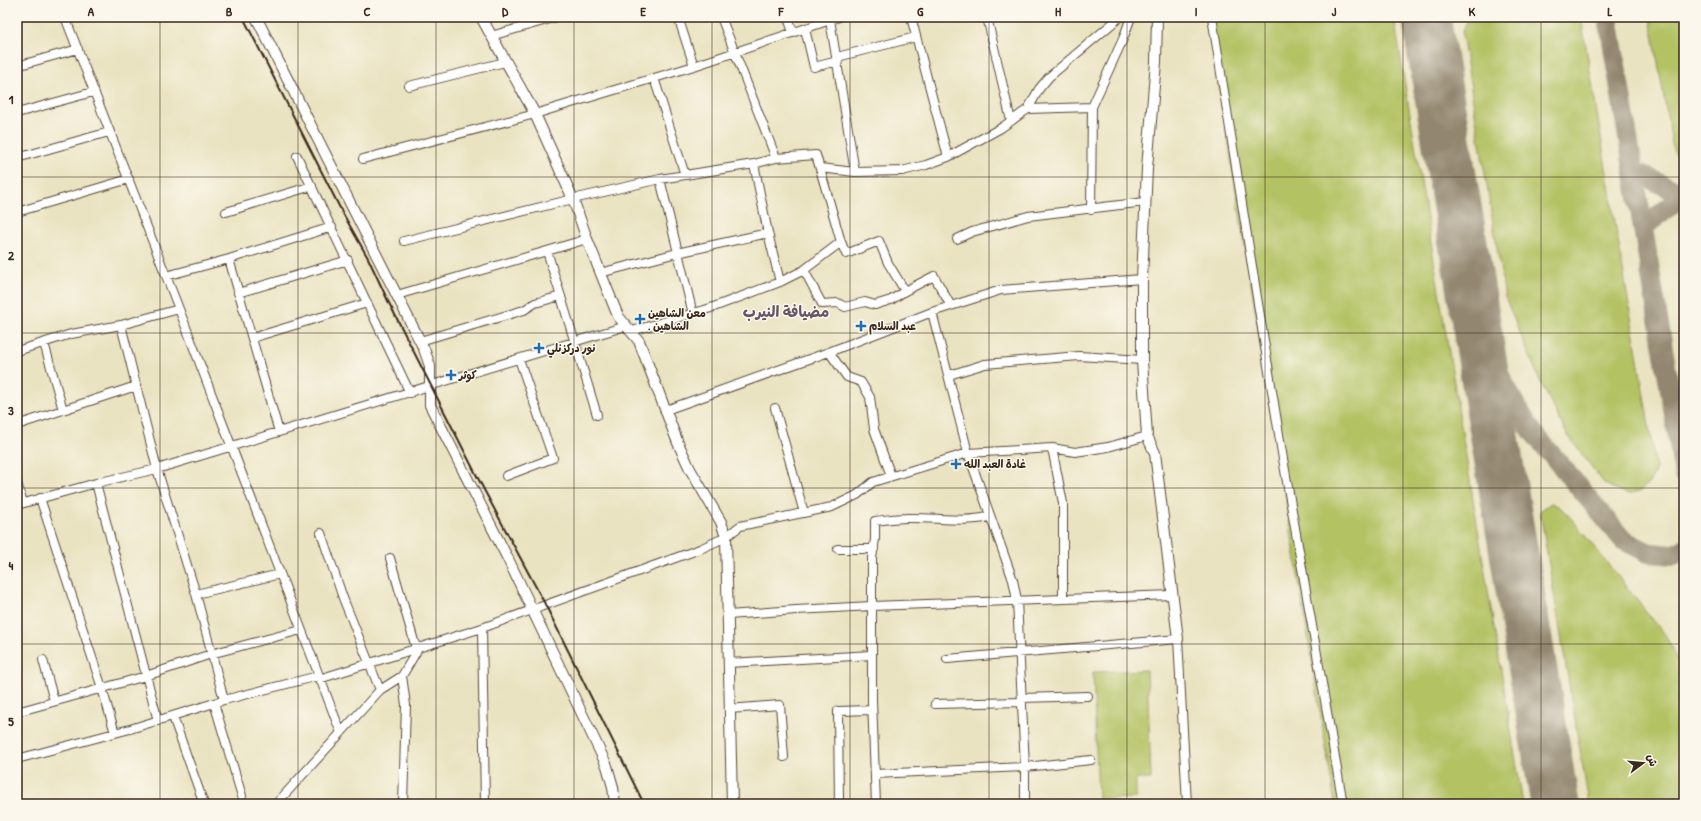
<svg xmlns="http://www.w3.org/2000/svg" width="1701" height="821" font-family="'Patrick Hand','Playpen Sans Arabic',sans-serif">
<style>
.green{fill:#b3c264;stroke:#777641}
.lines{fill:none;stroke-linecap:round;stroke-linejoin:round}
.taxiway{stroke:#928670;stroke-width:20}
.runway{stroke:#928670;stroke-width:49}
.minor-casing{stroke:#554636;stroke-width:10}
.tertiary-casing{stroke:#554636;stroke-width:12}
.minor{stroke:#fff;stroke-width:8}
.tertiary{stroke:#fff;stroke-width:10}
.rail{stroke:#3b2a1e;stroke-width:2}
.grid{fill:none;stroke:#3b2a1e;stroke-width:1;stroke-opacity:0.55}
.poi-dot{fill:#1f6fb2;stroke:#fbf7ec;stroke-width:1.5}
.labels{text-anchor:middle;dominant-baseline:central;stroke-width:3;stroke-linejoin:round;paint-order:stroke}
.poi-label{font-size:11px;font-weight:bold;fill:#3b2a1e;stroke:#fbf7ec;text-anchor:start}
.district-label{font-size:15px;font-weight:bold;fill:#665766;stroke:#fbf7ec}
.neatline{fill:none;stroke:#3b2a1e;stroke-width:1.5}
.grid-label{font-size:13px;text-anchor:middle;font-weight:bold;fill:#3b2a1e}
</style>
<rect width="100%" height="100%" fill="#fbf7ec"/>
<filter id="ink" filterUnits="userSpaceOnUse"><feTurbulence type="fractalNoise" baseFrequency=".025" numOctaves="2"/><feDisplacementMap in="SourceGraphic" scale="8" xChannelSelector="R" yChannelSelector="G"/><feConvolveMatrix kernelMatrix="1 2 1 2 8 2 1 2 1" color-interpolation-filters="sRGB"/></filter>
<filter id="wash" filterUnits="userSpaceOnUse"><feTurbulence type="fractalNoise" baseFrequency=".012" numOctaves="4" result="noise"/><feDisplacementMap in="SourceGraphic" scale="16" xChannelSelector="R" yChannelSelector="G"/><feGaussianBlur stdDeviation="0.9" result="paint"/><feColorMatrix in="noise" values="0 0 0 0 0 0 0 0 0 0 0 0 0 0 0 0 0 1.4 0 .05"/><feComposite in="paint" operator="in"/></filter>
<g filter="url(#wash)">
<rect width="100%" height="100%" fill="#eae3c1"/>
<path class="green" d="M1208,17H1394L1523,804H1335Z
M1469,17H1581L1656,468L1653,476L1649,483L1640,491L1629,494L1616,490L1604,483L1568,436L1541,383L1505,297L1462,33Z
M1650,17H1684V163L1678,158L1673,149Z
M1551,503L1560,507L1570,517L1666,636L1684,674V804H1589L1540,511Z
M1147,670L1151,779H1136V798L1098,799L1093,672Z"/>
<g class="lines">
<path class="taxiway" d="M1608,17L1684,475
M1683,195L1634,171L1684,195
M1644,227L1684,195
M1477,324L1498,372L1516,406L1532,431L1623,540L1649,553L1674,555L1684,549"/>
<path class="runway" d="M1426,17L1555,804"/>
</g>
</g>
<g filter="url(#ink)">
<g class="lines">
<g class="minor-casing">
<path id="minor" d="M65,17L179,309L341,733
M678,17L694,66
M721,17L776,158
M788,17L793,33
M911,17L948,157
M987,17L1011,121
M1212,17L1282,453L1343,804
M830,20L855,172
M805,29L814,67L838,61
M491,36L557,17
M837,57L916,37
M17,66L78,49
M654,78L685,175
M409,86L505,62
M1028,109L1092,107
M17,113L93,92
M297,156L410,393
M17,158L109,132
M363,159L535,114L694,66L839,17
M754,164L768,233L780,282
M820,168L855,172L902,171L926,165L948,157L1001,128L1028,109L1039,89L1049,77L1120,17
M660,179L693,314
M1091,210L1092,107L1123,39L1131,17
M17,212L129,179
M226,212L312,186
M587,239L547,251L597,415
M957,239L972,232L1028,216L1145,202
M404,241L573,199L660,179L754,164L776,158L816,155L841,242L846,254L879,241L888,263L905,291
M229,259L279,432
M804,270L822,304L838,303L845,307L865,302L875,305L891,300L905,291L934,276L951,306
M600,273L677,253L768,233
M166,276L229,259L332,227
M238,293L348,260
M397,295L547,251
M932,312L968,453L1013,580L1017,600L1025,767V804
M121,325L157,469L196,594L224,700
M632,331L711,308L780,282L804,270L841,242
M252,338L367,303
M420,341L524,310L535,303L561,296
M44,343L63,410
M17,351L71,334L121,325L179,309
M829,352L847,377L861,382L870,397L874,429L891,476
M949,375L985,364L1079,356L1142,360
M775,408L804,513
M666,410L829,352L932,312L1001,290L1142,279
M17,425L136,386
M1052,448L1063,503V598
M506,476L553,458L519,359
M17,483L23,503
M96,483L158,721
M40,498L102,688L115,733
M17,505L96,483L157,469L626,326
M321,533L343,598L380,690
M838,549H874
M390,558L416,648
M196,594L280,574
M728,615L796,610L872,606L1172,595
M482,628L485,804
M947,659L1178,639L1187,804
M43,660L54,701
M728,663L872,655
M319,679L482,628L700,549L726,537L740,526L832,507L857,495L873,482L968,453L1052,448L1075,452L1108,447L1147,436
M1022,698L1088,696
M214,703L242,796
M935,704L1022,702
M729,709L780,705L784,757
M17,712L146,676L211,654L301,630
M173,717L204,804
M17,759L130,729L224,700L318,676
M875,774L1025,767L1091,760
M276,804L380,690L402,676
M403,804L406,705L402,676L419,647
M839,804L838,711L872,710
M876,804L872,700V558L875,539V521C885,520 896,518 906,518C934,517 961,523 989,517"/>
</g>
<g class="tertiary-casing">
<path id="tertiary" d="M256,17L424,349L430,366V405L508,559L607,766L613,787L615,804
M481,17L535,114L573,199L587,239L618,316L639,341L678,443L690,469L721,522L726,537L732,804
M1157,17L1156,62L1147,168L1142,279V360L1147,436L1155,453L1178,639"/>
</g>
<use href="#minor" class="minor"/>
<use href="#tertiary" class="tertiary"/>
<path class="rail" d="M243,17L341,210L368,258L389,303L482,486L545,604L644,804"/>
</g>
</g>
<path class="grid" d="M160,17V804M298,17V804M436,17V804M574,17V804M712,17V804M850,17V804M989,17V804M1127,17V804M1265,17V804M1403,17V804M1541,17V804M17,177H1684M17,333H1684M17,488H1684M17,644H1684"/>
<g class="poi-dot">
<path d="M638 313h4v4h4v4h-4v4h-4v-4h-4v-4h4z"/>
<path d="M859 320h4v4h4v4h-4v4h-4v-4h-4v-4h4z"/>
<path d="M537 342h4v4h4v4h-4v4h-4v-4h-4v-4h4z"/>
<path d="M449 369h4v4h4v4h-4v4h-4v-4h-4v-4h4z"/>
<path d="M954 458h4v4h4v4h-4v4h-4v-4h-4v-4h4z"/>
</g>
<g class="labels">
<g class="poi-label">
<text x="648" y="313">معن الشاهين<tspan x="648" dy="13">. الشاهين</tspan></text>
<text x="869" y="326">عبد السلام</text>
<text x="547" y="348">نور دركزنلي</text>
<text x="459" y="375">كوثر</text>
<text x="964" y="464">غادة العبد الله</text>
</g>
<g class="district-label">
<text x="786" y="311">مضيافة النيرب</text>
</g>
</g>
<rect width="1701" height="821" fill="none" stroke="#fbf7ec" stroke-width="44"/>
<g transform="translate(1643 763) rotate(74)" stroke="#fbf7ec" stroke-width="3" paint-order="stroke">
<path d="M0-3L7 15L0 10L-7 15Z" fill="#3b2a1e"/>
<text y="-6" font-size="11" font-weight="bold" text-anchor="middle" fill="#3b2a1e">ش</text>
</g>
<rect x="22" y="22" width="1657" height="777" class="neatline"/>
<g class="grid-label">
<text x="91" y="16">A</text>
<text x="229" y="16">B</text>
<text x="367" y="16">C</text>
<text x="505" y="16">D</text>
<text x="643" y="16">E</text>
<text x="781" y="16">F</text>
<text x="920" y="16">G</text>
<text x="1058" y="16">H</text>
<text x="1196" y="16">I</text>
<text x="1334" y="16">J</text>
<text x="1472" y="16">K</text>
<text x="1610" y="16">L</text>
<text x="11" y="104">1</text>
<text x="11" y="260">2</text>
<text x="11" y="415">3</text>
<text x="11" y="570">4</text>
<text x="11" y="726">5</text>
</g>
</svg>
